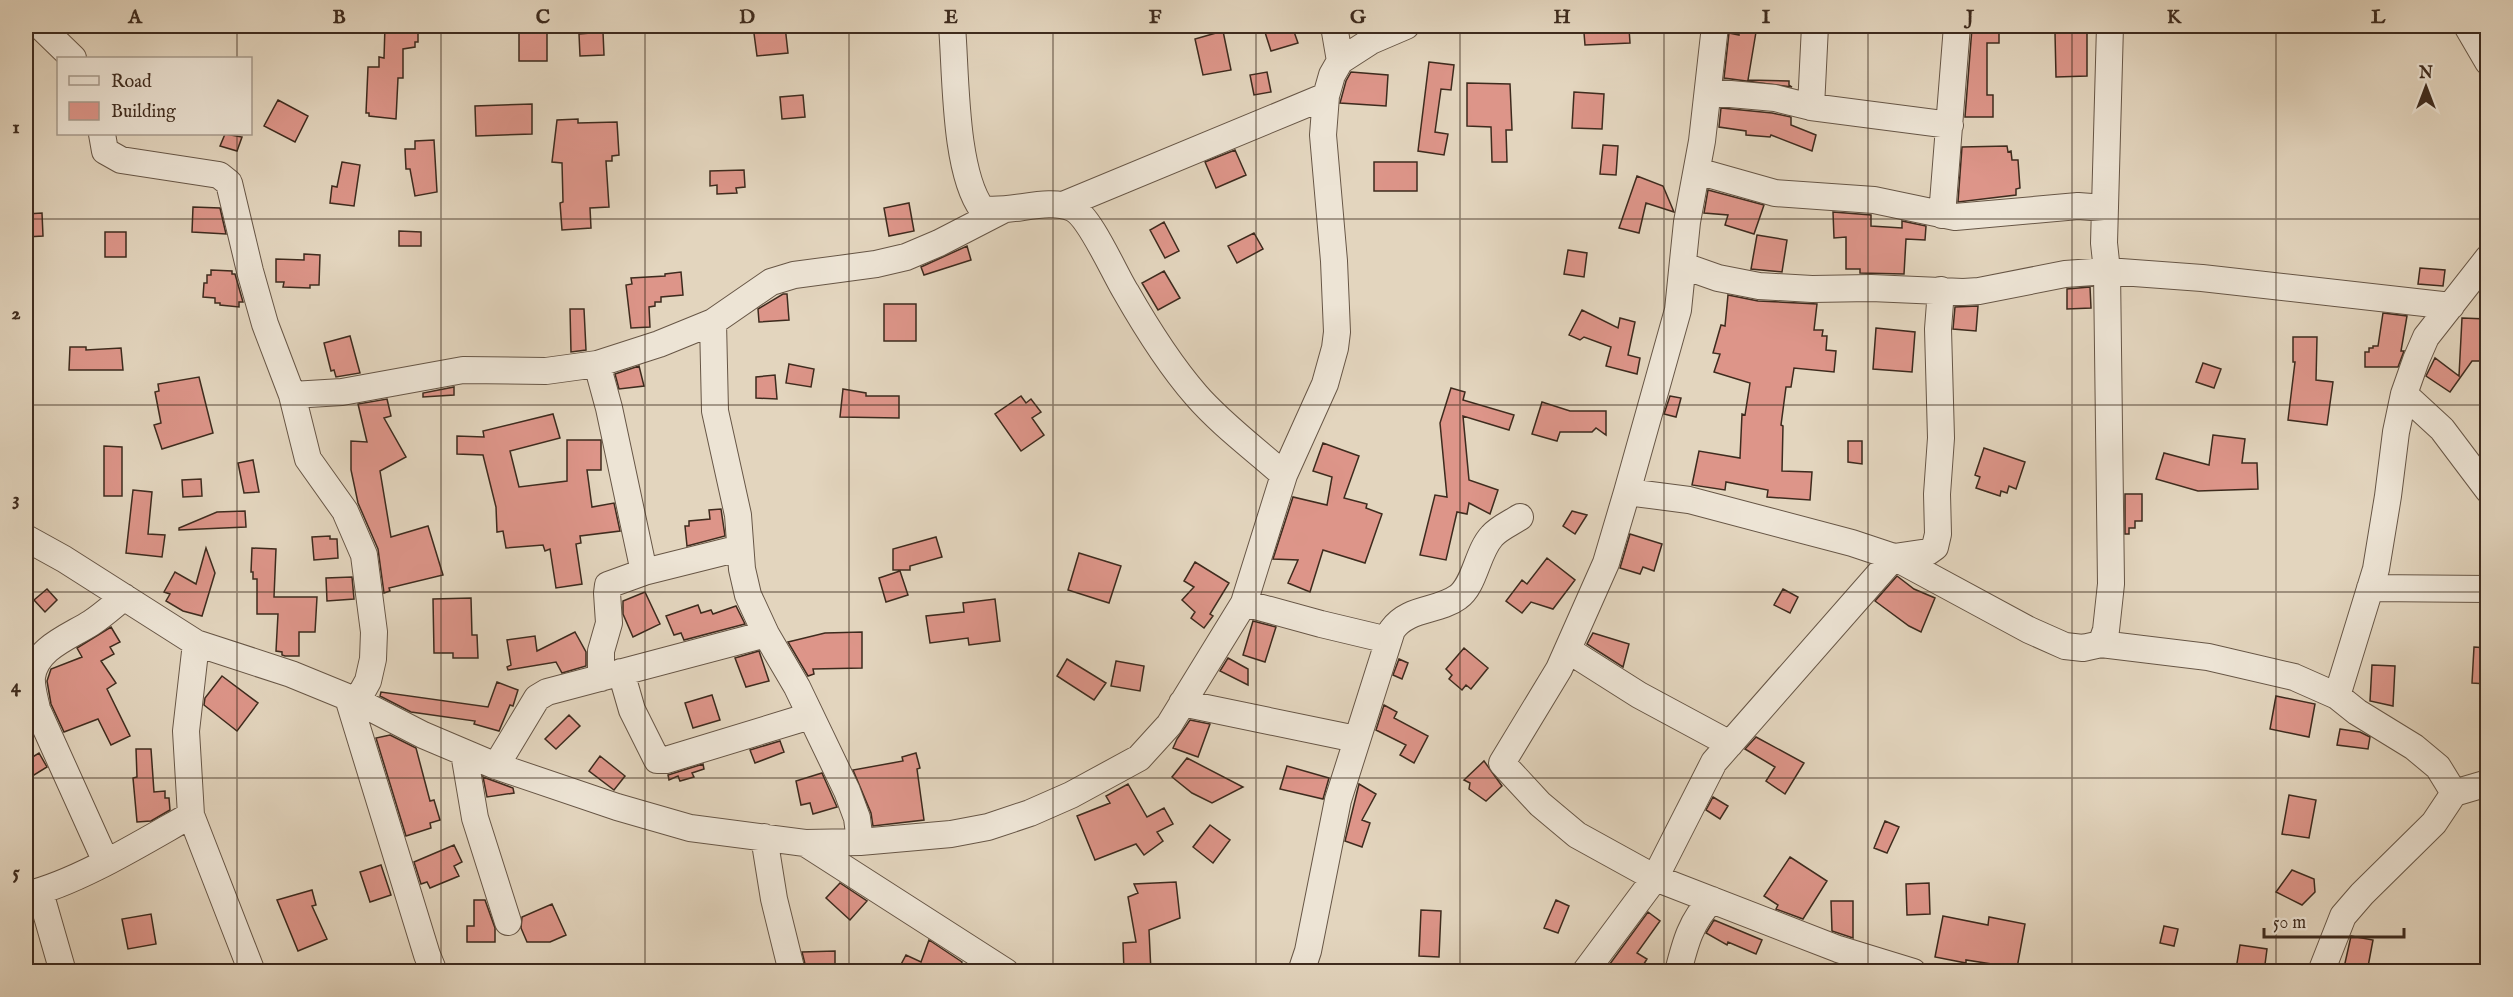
<svg xmlns="http://www.w3.org/2000/svg" width="2513" height="997" font-family="'IM FELL English',serif">
<style>
.building{fill:#dd9589;stroke:#3e2b1e;stroke-width:1.5}
.lines{fill:none;stroke-linecap:round;stroke-linejoin:round}
.minor-casing{stroke:#675646;stroke-width:28}
.minor{stroke:#ede4d5;stroke-width:26}
.grid{fill:none;stroke:#3e2b1e;stroke-width:1.5;stroke-opacity:0.55}
.neatline{fill:none;stroke:#3e2b1e;stroke-width:2}
.grid-label{font-size:20px;text-anchor:middle;font-weight:bold;fill:#3e2b1e}
</style>
<rect width="100%" height="100%" fill="#e3d5be"/>
<filter id="stains"><feTurbulence type="fractalNoise" baseFrequency=".00333" numOctaves="4"/><feColorMatrix values="0 0 0 0 .2 0 0 0 0 .09 0 0 0 0 .02 0 0 0 .5 -.17"/></filter>
<radialGradient id="worn" r=".72"><stop offset=".6" stop-color="#630" stop-opacity="0"/><stop offset="1" stop-color="#630" stop-opacity=".3"/></radialGradient>
<path class="building" d="M385,26H418V42H415V47L403,49V78H398L396,119L369,116V113H366L368,67H379V57L384,58Z
M519,26H547V61H519Z
M753,26H785L788,53L757,56Z
M1263,26H1292L1298,43L1271,51Z
M1739,26H1757L1748,80L1789,81V85L1792,87L1724,78L1729,33L1739,35Z
M1629,28L1630,43L1585,45L1584,33Z
M1972,28H1999V43H1987V95H1993V117H1965Z
M1223,31L1231,70L1203,75L1195,39Z
M603,32L604,55L580,56L579,34Z
M2087,32V76L2056,77L2055,33Z
M1429,62L1454,65L1451,90L1441,89L1435,132L1448,134L1444,155L1418,151Z
M1267,72L1271,92L1254,95L1250,75Z
M1351,72L1388,75L1386,106L1340,103L1346,81Z
M1467,83L1510,84L1512,130H1506L1507,162H1492L1491,127L1467,126Z
M1574,92L1604,94L1602,129L1572,128Z
M803,95L805,117L782,119L780,97Z
M278,100L308,116L295,142L264,126Z
M532,104V134L476,136L475,106Z
M1721,108L1772,113L1791,117V125L1816,135L1812,151L1771,135L1770,137L1746,135V131L1719,127Z
M578,119V123L617,122L619,155L612,156V161H606L609,207L590,208L591,228L562,230L560,203L563,202L562,163L552,162L557,120Z
M225,134L242,137L237,151L220,146Z
M434,140L437,192L415,196L410,169H406L405,149H415V141Z
M1603,145L1618,146L1616,175L1600,174Z
M2007,146L2008,152L2011,151L2012,160H2018L2020,188L2016,189V195L1958,202L1962,147Z
M1235,150L1246,175L1216,188L1205,162Z
M342,162L360,165L354,206L330,203L332,186L337,187Z
M1374,162H1417V191H1374Z
M744,170L745,187L736,188L737,193L717,194V185L710,186V171Z
M1637,176L1663,186L1674,212L1646,203L1639,233L1619,228Z
M1708,190L1764,205L1754,234L1725,225L1728,215L1704,213Z
M909,203L914,231L889,236L884,208Z
M193,207L220,208L226,234L192,232Z
M1833,212L1871,215V226L1902,228V221L1926,226L1925,240L1906,239L1904,274L1860,273V269H1846V237L1834,238Z
M42,213L43,236L26,237V214Z
M1164,222L1179,251L1165,258L1150,230Z
M399,231L421,232V246H399Z
M105,232H126V257H105Z
M1254,233L1263,249L1237,263L1228,246Z
M1757,235L1787,240L1782,272L1751,269Z
M967,246L971,260L924,275L921,267Z
M1568,250L1587,253L1584,277L1564,274Z
M304,254L320,255L319,285H310V288L283,287L284,282H276V259L304,260Z
M2420,268L2445,270L2443,286L2418,284Z
M211,270L232,271V274H235L243,302H239V307L220,305V303H215V298L203,297L204,283H207V275H211Z
M1164,271L1180,298L1158,310L1142,283Z
M681,272L683,295L661,297V302H655V306L649,307L650,327L631,328L626,285L632,284L631,278L665,276V274Z
M2090,287L2091,308L2067,309V289Z
M783,294H787L789,320L759,322L758,309Z
M1728,295L1758,301L1817,304L1814,330H1823L1822,336H1827L1826,350L1836,351L1834,372L1794,368L1791,387H1786L1781,425L1783,426L1782,471L1812,472L1810,500L1767,497L1768,490L1726,482L1725,490L1692,485L1699,451L1740,458L1742,414L1745,415L1750,383L1714,372L1720,354L1713,353L1721,325L1725,326Z
M884,304H916V341H884Z
M1978,306L1976,331L1953,329L1955,307Z
M570,309H584L586,350L571,352Z
M1582,310L1618,328L1620,318L1635,322L1628,355L1640,358L1637,374L1606,366L1611,347L1584,337L1580,340L1569,335Z
M2383,313L2407,316L2401,351H2404L2398,367H2365V352H2369V348H2373V346H2378Z
M2462,318L2487,319V361H2472L2450,392L2426,376L2435,358L2459,376Z
M1876,328L1915,332L1912,372L1873,369Z
M350,336L360,373L336,377L334,370L331,371L324,343Z
M2293,337H2317L2316,380L2333,382L2327,425L2288,420L2295,362H2293Z
M70,347H86V350L121,348L123,370H69Z
M2203,363L2221,369L2214,388L2196,382Z
M789,364L814,369L811,387L786,383Z
M639,366L644,386L619,389L615,374Z
M775,375L777,399L756,398V377Z
M199,377L213,433L162,449L154,425L161,423L155,392L159,391L158,384Z
M454,387V395L423,397V393Z
M1451,388L1465,392L1463,400L1514,415L1509,430L1463,416L1469,480L1498,490L1490,514L1469,503L1467,514L1457,512L1446,560L1420,555L1435,495L1447,497L1440,423Z
M843,389L866,393V396H899V418L840,417Z
M1021,396L1026,403L1031,399L1041,412L1032,418L1044,435L1021,451L995,414Z
M1670,396L1681,398L1676,417L1664,414Z
M387,399L391,416L384,418L406,457L380,471L391,537L428,526L443,575L389,588L390,591L384,593L378,549L358,503L351,470V441L367,442L358,404Z
M1542,402L1570,411H1606V435L1596,428L1592,432H1560L1557,441L1532,434Z
M553,414L560,438L510,451L519,487L567,481V440H601V470H587L592,507L614,503L620,531L580,536L581,543L576,544L582,584L556,588L550,549L545,551L543,545L506,548L503,531L497,532L496,507L483,455L457,454V436L484,437L483,431Z
M2213,435L2245,439L2242,463H2257L2258,489L2198,491L2156,479L2164,453L2209,465Z
M1848,441H1862V464L1848,462Z
M1323,443L1359,456L1344,498L1367,504L1366,508L1382,514L1365,563L1323,550L1310,592L1288,583L1298,560L1273,559L1293,497L1327,505L1332,477L1313,471Z
M104,446L122,447V496H104Z
M1984,448L2025,462L2016,489L2009,486L2007,493L2001,491L2000,496L1976,488L1980,477L1975,475Z
M253,460L259,492L244,493L238,463Z
M201,479L202,496L183,497L182,480Z
M133,490L152,492L148,534L165,535L162,557L126,553Z
M2125,494H2142V521H2135V528H2129V534H2125Z
M721,509L725,536L687,546L685,526H689V521L710,519L709,510Z
M245,511L246,527L179,530V528L217,512Z
M1572,511L1587,515L1575,534L1563,526Z
M1630,534L1662,544L1654,571L1643,567L1640,574L1620,568Z
M330,536V539H337L338,558L314,560L312,537Z
M936,537L942,557L910,566V570H893V549Z
M206,548L215,573L202,616L183,611L166,601L170,594L164,592L175,572L196,584Z
M252,548L276,549L274,597H317L315,632H299V656H285L282,655V652L276,651L278,614H257V579H253V572H251Z
M1079,553L1121,566L1109,603L1068,590Z
M1547,558L1575,580L1553,609L1531,602L1522,613L1506,601L1522,580L1527,584Z
M1195,562L1229,583L1210,614L1213,616L1204,628L1191,618L1195,612L1182,600L1194,587L1184,581Z
M900,571L908,595L886,602L879,578Z
M1897,576L1914,589L1935,598L1921,632L1909,626L1875,601Z
M352,577L354,599L327,601L326,578Z
M47,589L57,600L45,612L34,600Z
M1783,589L1798,597L1790,613L1774,605Z
M645,592L660,624L633,637L623,614V601Z
M471,598L472,635H477L478,658H453V653H434L433,599Z
M995,599L1000,641L969,645L968,638L930,643L926,616L964,612L963,603Z
M698,605L701,613L711,610L713,614L736,606L745,624L684,640L681,633L674,635L666,616Z
M1253,621L1276,627L1265,662L1243,655Z
M111,627L120,642L110,647L114,654L101,661L116,683L107,689L130,736L111,745L98,719L64,732L51,704L47,681L51,669L82,657L77,648Z
M575,632L586,652V666L562,673L556,662L508,670L507,667L511,665L507,640L535,636L537,651Z
M862,632V668L813,669L814,674L808,676L788,642L825,633Z
M1593,633L1629,644L1623,667L1587,644Z
M2474,647L2487,648V684L2472,683Z
M1464,648L1488,668L1471,689L1466,685L1462,690L1449,679L1452,675L1446,669Z
M759,651L769,681L746,687L735,658Z
M1228,658L1248,669V685L1220,671Z
M1067,659L1106,683L1094,700L1057,676Z
M1399,659L1408,663L1402,679L1393,675Z
M1116,661L1144,666L1140,691L1111,686Z
M2372,665L2395,666L2393,706L2370,701Z
M222,676L258,703L237,731L204,705L205,698Z
M497,682L518,690L513,706L510,705L499,731L474,724L475,721L411,712L380,696L381,692L488,707Z
M712,695L720,720L693,728L685,703Z
M2276,696L2315,704L2309,737L2270,729Z
M1384,705L1397,712L1394,718L1428,736L1414,763L1400,755L1406,745L1376,730Z
M569,715L580,726L556,749L545,739Z
M1190,720L1210,724L1198,757L1173,748L1177,739Z
M2340,729L2360,732L2370,737L2368,749L2337,745Z
M390,735L416,748L430,801L434,800L440,820L430,823L431,828L406,836L376,738Z
M1756,737L1804,763L1785,794L1766,781L1775,767L1745,749Z
M780,741L784,752L755,763L750,750Z
M136,749H151L154,792L165,791V798H169L170,810L151,821L137,822L133,778L137,777Z
M39,753L47,767L26,780V761Z
M916,753L920,768L917,769L924,820L873,826L871,813L853,770L903,761L902,757Z
M600,756L625,776L614,790L589,771Z
M1187,758L1243,787L1212,803L1192,793L1172,777Z
M1484,761L1502,786L1486,801L1469,789L1470,783L1464,780Z
M703,764L704,769L692,773L694,777L680,781L678,776L669,780L668,775Z
M1287,766L1329,778L1323,799L1280,789Z
M822,773L837,807L813,814L810,803L801,805L796,781Z
M483,777L513,788L514,793L487,797Z
M1128,784L1147,817L1164,808L1173,824L1157,832L1163,841L1144,855L1136,844L1095,860L1077,816L1110,803L1106,796Z
M1359,784L1376,794L1362,820L1370,823L1362,847L1345,841Z
M2289,795L2316,800L2309,838L2282,834Z
M1713,797L1728,806L1720,819L1706,810Z
M1885,821L1899,827L1887,853L1874,848Z
M1210,825L1230,840L1213,863L1193,847Z
M454,845L462,862L454,866L459,876L430,888L427,882L421,884L414,862Z
M1790,857L1827,881L1803,919L1776,909L1778,905L1764,896Z
M381,865L391,895L370,902L360,872Z
M2292,870L2314,879L2315,892L2302,905L2276,892Z
M1176,882L1180,918L1149,930L1151,972H1124L1123,943L1136,942L1128,897L1138,893L1134,884Z
M840,883L867,901L850,920L826,898Z
M1929,883L1930,914L1907,915L1906,884Z
M312,890L316,905L312,906L327,939L298,951L277,900Z
M474,900H485L495,928V942H467V926H474Z
M1556,900L1569,906L1558,933L1544,928Z
M1831,901H1853V938L1832,931Z
M552,904L566,935L550,942H527L521,928L522,917Z
M1421,910L1441,911L1439,957L1419,956Z
M1648,912L1660,921L1637,953L1647,959L1639,972H1604Z
M151,914L156,944L128,949L122,919Z
M1943,916L1988,925L1989,917L2025,924L2017,968L1966,960V963L1935,957Z
M1714,920L1762,940L1756,954L1728,942L1727,945L1706,933Z
M2164,926L2178,929L2174,946L2160,943Z
M2351,936L2373,940L2367,972H2343Z
M929,940L962,962L958,972H897L906,955L921,962Z
M2240,945L2267,949L2264,972L2236,969Z
M835,951V972H807L802,952Z"/>
<g class="lines">
<g class="minor-casing">
<path id="minor" d="M40,26L73,58
M952,26C956,73 954,171 982,209C1010,214 1047,197 1072,208C1090,216 1115,275 1126,292C1146,327 1169,364 1196,395C1221,424 1255,449 1284,475
M1334,26L1340,61
M1715,26L1702,141L1687,222L1678,310L1627,492L1606,563L1559,669L1502,763L1540,804L1577,835L1655,878L1838,949L1913,972
M2467,26L2488,62
M1708,92L1775,98L1811,107L1950,125
M1811,107L1815,26
M102,134L105,151L121,160L219,175L229,183L250,271L265,324L292,395L308,459L345,511L364,555L374,632L373,659L368,681L357,701
M1697,171L1775,193L1874,200L1955,217L2078,206L2105,208
M1063,205L1326,96
M1942,215L1957,26
M1684,266L1718,278L1759,286L1812,289L1871,288L1963,292L1979,291L2065,274L2107,271L2202,278L2451,306
M713,322L715,411L738,515L742,569L748,595L766,634L797,687L847,791L857,818L860,842
M597,364L609,408L644,572
M2404,394L2442,429L2488,490
M292,395L342,392L463,370L546,371L597,364L659,344L713,322L771,282L794,275L876,264L906,257L939,243L1003,210
M1627,492L1689,500L1852,543L1894,557L2029,630L2065,646L2083,648L2101,644L2106,630L2111,584L2107,271L2104,243L2110,26
M26,538L64,559L196,643L291,674L357,701L423,735L496,766L617,807L690,828L805,843L860,842L951,834L988,827L1030,813L1071,795L1139,758L1169,725L1244,603L1284,475L1325,384L1335,348L1337,332L1334,261L1323,135L1326,96L1332,75L1340,61L1371,41L1406,26
M2370,588L2488,589
M1244,603L1321,624L1388,640
M196,643L186,731L191,815L252,972
M2101,644L2208,657L2294,677L2337,696L2357,712L2414,747L2438,767L2454,793
M1568,650L1639,695L1730,744
M621,672L632,710L657,760H666L810,716
M601,678V651L609,623L607,593L608,585L644,572L740,548
M2337,696L2376,569L2388,496L2396,432L2404,394L2416,360L2426,337L2488,258
M348,698L427,955L434,972
M1182,703L1356,739
M464,753L475,818L508,922
M496,766L537,698L547,692L766,634
M764,837L774,899L792,972
M805,843L1006,972
M106,862L37,709C35,699 31,687 32,677C36,648 69,637 91,623C103,615 113,606 124,597
M40,892L63,972
M26,895C79,882 143,842 191,815
M1301,972L1308,951L1338,800L1392,630C1408,607 1438,612 1458,597C1475,585 1477,552 1492,536C1499,528 1511,523 1520,517
M1585,972L1655,878L1714,762L1894,557L1928,552L1935,547L1938,534L1937,494L1941,438L1938,329L1941,290
M1678,972C1685,944 1691,920 1712,900
M2321,972L2343,916L2362,894L2434,823L2454,793L2488,783"/>
</g>
<use href="#minor" class="minor"/>
</g>
<path class="grid" d="M237,26V58M441,26V972M645,26V972M849,26V972M1053,26V972M1256,26V972M1460,26V972M1664,26V972M1868,26V972M2072,26V972M2276,26V972M237,134V972M26,219H2488M26,405H2488M26,592H2488M26,778H2488"/>
<rect width="2513" height="997" fill="none" stroke="#e3d5be" stroke-width="66"/>
<rect x="57" y="57" width="195" height="78" fill="#ede4d5" stroke="#a79a8c" stroke-width="1.5"/>
<rect x="69" y="76" width="30" height="9" fill="#ede4d5" stroke="#a79a8c" stroke-width="1.5"/>
<text x="111" y="87" font-size="18" fill="#3e2b1e">Road</text>
<rect x="69" y="102" width="30" height="18" fill="#dd9589" stroke="#a79a8c" stroke-width="1.5"/>
<text x="111" y="117" font-size="18" fill="#3e2b1e">Building</text>
<g transform="translate(2426 87)" stroke="#ede4d5" stroke-width="4.5" paint-order="stroke">
<path d="M0-4.5L10 22L0 15L-10 22Z" fill="#3e2b1e"/>
<text y="-9" font-size="16" font-weight="bold" text-anchor="middle" fill="#3e2b1e">N</text>
</g>
<path d="M2264 928v9h140v-9" fill="none" stroke="#3e2b1e" stroke-width="3"/>
<text x="2273" y="928" font-size="18" fill="#3e2b1e" stroke="#ede4d5" stroke-width="4.5" paint-order="stroke">50 m</text>
<rect x="33" y="33" width="2447" height="931" class="neatline"/>
<g class="grid-label">
<text x="135" y="23">A</text>
<text x="339" y="23">B</text>
<text x="543" y="23">C</text>
<text x="747" y="23">D</text>
<text x="951" y="23">E</text>
<text x="1155" y="23">F</text>
<text x="1358" y="23">G</text>
<text x="1562" y="23">H</text>
<text x="1766" y="23">I</text>
<text x="1970" y="23">J</text>
<text x="2174" y="23">K</text>
<text x="2378" y="23">L</text>
<text x="16" y="133">1</text>
<text x="16" y="319">2</text>
<text x="16" y="505">3</text>
<text x="16" y="692">4</text>
<text x="16" y="878">5</text>
</g>
<rect width="100%" height="100%" filter="url(#stains)"/>
<rect width="100%" height="100%" fill="url(#worn)"/>
</svg>
